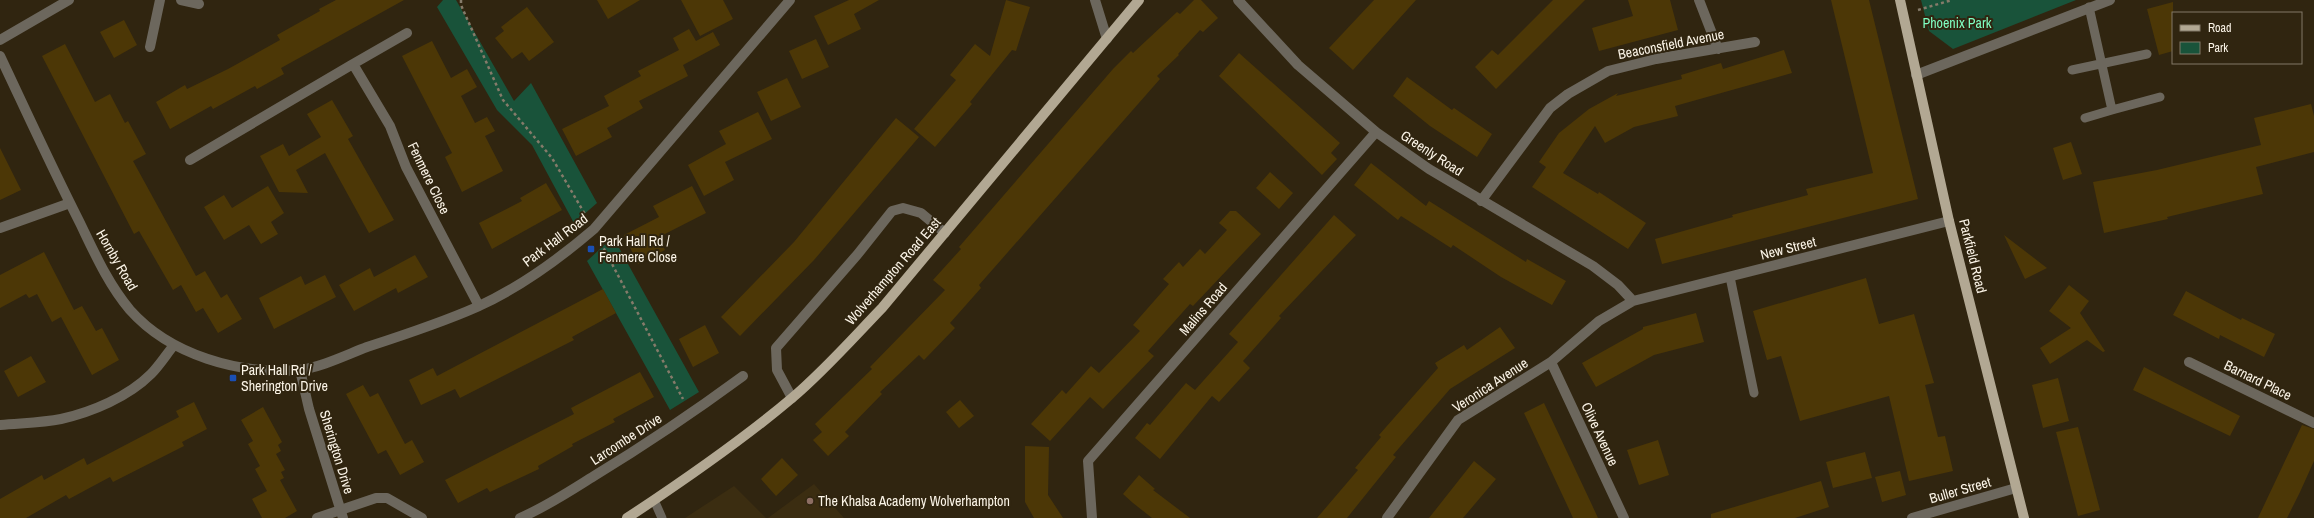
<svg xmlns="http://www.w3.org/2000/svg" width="2314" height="518" font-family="'Archivo Narrow',sans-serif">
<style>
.built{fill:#3b2d11}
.green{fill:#19533a}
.building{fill:#4c3706}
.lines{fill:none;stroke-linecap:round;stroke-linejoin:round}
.path{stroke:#857b6a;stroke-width:2.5;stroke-dasharray:3 3;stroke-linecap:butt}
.service{stroke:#6c675d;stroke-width:9}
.minor{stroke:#6c675d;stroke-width:10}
.primary{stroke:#b2a893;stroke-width:10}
.transit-dot{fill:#1a4fb4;stroke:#302510;stroke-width:1.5}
.education-dot{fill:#8d6e63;stroke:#302510;stroke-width:1.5}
.labels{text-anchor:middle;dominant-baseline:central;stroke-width:4;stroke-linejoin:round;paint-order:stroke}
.park-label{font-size:14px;fill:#7ffec2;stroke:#302510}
.street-label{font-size:14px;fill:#fbf4e7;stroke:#302510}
.poi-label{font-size:14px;fill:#fbf4e7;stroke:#302510;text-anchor:start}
</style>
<rect width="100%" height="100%" fill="#302510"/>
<path class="built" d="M814,484L844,518H768Z
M734,486L766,518H685Z"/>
<path class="green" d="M443,0H456L514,101L531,83L597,203L574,223L532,145L497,110L437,7Z
M1921,0H2076L1953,49L1929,31Z
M613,237L699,392L670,410L587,261Z"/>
<path class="building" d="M336,0H404L281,68L284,74L257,89L255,86L213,109L211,106L170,129L156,102L185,85L187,89L228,69L280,40L277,35L320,11L319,9Z
M597,0H640L608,19Z
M681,0H723L733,19L700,36Z
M849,0H879L854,14L861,29L828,45L814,16Z
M1006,0L1030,7L1016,51L1012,50L970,102L972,104L935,147L914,129L956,80L950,75L975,44L990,56Z
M1194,0H1201L1218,18L1203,32L1200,30L1178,54L1179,55L1157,76L1160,79L979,285L981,288L950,323L955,328L924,360L919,355L880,392L882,394L845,432L849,436L828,456L813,440L822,432L815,424L872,369L870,367L945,290L933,280L961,249L959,247L1113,69L1131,51L1133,53L1177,12L1180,14Z
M1374,0H1416L1353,70L1329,48Z
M1553,0H1585L1496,89L1475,67L1492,50L1498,55Z
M1628,0H1670L1678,30L1599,51L1592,28L1633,16Z
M1831,0H1869L1918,199L1662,264L1655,239L1733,217L1732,215L1808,195L1806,189L1873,173Z
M2173,2V51L2159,55L2147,9Z
M527,7L554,42L529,61L522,52L512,59L495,38L504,31L501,27Z
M124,20L137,45L114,58L100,32Z
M689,29L696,41L713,32L720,45L683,65L688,76L639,101L643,108L607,128L612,137L576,156L562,129L609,106L604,96L641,76L638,71L679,50L673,38Z
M816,39L829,67L802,79L789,51Z
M432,41L451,78L467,69L477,87L461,96L475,123L487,117L495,131L485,136L503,171L462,192L445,157L452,153L402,56Z
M65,44L95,102L110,94L125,123L128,121L146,154L133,161L196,276L205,271L221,298L227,294L242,319L218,333L203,308L196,312L181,285L173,290L139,231L134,234L42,56Z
M1784,50L1792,73L1675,106L1678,116L1634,127L1605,143L1595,126L1563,173L1598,194L1599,192L1646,223L1628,249L1532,187L1546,167L1539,162L1559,133L1589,109L1618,93L1616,96L1682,79L1681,75L1721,63L1723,69Z
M1239,53L1340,143L1331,153L1337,159L1322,175L1219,76Z
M1407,77L1452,110L1454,108L1492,134L1477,157L1430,126L1393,96Z
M787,78L801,107L771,121L757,92Z
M332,100L353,136L348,139L394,220L369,233L325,153L296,170L308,193L279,192L260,156L283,144L289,156L321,137L307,114Z
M2311,104L2314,116V152L2256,167L2263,194L2167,217L2168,219L2104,233L2093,182L2157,170L2261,145L2254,118Z
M758,112L772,139L725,162L734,180L704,196L688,165L726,144L719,131Z
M896,118L919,137L814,260L740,336L721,317L794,242Z
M2071,142L2082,174L2063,180L2053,148Z
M0,148L21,190L0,200Z
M1371,163L1426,206L1429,201L1526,262L1527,259L1566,281L1552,305L1501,277L1453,245L1451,248L1401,216L1398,220L1354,185Z
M1270,172L1293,193L1279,209L1256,188Z
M546,183L562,210L492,249L479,223L522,201L520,198Z
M268,186L284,213L271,222L278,234L261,244L249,225L224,240L204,207L224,195L232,208Z
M692,186L706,213L659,237L665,250L638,264L624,235L659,217L653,206Z
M1230,211H1236L1261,234L1193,306L1190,304L1148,351L1154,356L1103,409L1090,397L1050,441L1031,424L1062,390L1066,394L1091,366L1099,373L1140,331L1133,325L1169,284L1163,279L1179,262L1183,267L1200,249L1205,254L1227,230L1219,223Z
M1334,215L1356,235L1279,316L1281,318L1243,361L1250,368L1219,402L1212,396L1160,459L1135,438L1147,423L1150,425L1186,383L1195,390L1238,342L1229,334Z
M2004,235L2047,268L2025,279Z
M44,252L74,310L72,311L82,306L96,331L102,328L119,360L92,375L61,317L52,322L37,294L29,298L26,294L0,308V275Z
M415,255L428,277L398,293L396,288L354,311L339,285L370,268L374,277Z
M325,275L336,297L274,329L259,298L301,276L305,285Z
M1866,278L1879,324L1914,314L1934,383L1925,385L1938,437L1945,436L1953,471L1909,481L1889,396L1800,421L1781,356L1767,360L1753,311Z
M2069,285L2089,301L2080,313L2105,351L2103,352L2087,340L2050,364L2040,348L2071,328L2049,311Z
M603,289L616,313L572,337L574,340L460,398L455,389L421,405L409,380L433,368L437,376Z
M2186,291L2241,320L2242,318L2275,334L2264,357L2220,335L2219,339L2173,315Z
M1696,313L1704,342L1654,355L1596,387L1582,363L1643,329V327Z
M705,325L719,353L693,367L679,339Z
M1500,327L1515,348L1450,389L1393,455L1396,457L1347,518H1317L1358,470L1355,468L1381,437L1379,435L1438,368L1435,363L1464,345L1467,350Z
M31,356L46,382L18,397L4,371Z
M2144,367L2240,416L2230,436L2133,390Z
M640,372L654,397L613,419L615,422L572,444L573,446L538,466L539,469L490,492L487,488L458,503L445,480L574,414L571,408Z
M2058,378L2069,421L2043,428L2032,385Z
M363,385L370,397L378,393L405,444L412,440L424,462L400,475L386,450L378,454L346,394Z
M960,400L974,416L959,428L946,412Z
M194,402L207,429L182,442L184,446L113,482L110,477L69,499L66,495L26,518H0V499L42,475L44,480L84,458L87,465L179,417L176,411Z
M1544,403L1592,505L1598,518H1573L1568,507L1524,413Z
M263,407L282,442L278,445L281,451L276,454L285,470L281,472L284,478L280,480L297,511L285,518H262L252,499L267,491L255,469L260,466L248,444L253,441L241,420Z
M2302,425L2314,429V461L2300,492L2287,518H2258Z
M2078,427L2100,510L2078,516L2056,432Z
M1658,440L1669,475L1639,485L1627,450Z
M1025,446L1049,447L1048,495L1063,518H1034L1025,502Z
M1865,452L1872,478L1833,488L1826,462Z
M782,458L798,475L776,496L761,479Z
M1474,461L1496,479L1463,518H1429Z
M1900,471L1906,495L1882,502L1875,477Z
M1139,475L1155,489L1153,490L1190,518H1152L1133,503L1123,494Z
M1821,481L1829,507L1795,518H1711V514Z"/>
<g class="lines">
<path class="path" d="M461,0V5L503,100L552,158L586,216
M1918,10L1952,0
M601,243L683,399"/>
<path class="service" d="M2089,7L2112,110L2160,97
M2072,70L2147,54
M2085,118L2112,110
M1730,277L1754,393
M654,500L662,518"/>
<path class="minor" d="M181,0L199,4
M1095,0L1107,39
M1238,0L1298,65L1376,132L1429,169L1593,266L1618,285L1633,301
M1699,0L1718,49
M0,40L69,0
M150,47L160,0
M0,56C26,111 52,168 80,223C94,252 108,284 130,310C170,355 239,375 299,370C322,367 346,355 367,347C404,335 441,323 477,307C519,288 559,259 594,229L790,0
M353,64L407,33
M1916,75L2110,0
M190,160L353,64L390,126L406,167L479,306
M1481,201L1550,108L1568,94L1608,71L1656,59L1755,42
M0,228L70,203
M1551,362L1624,518
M2189,362L2314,423
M300,370L309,409L343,518
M792,398L777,370L776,348L857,255L892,211L903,208L921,213L945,233
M0,425C20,423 42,423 61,419C92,412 128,397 151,374C159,366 166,355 174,345
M317,518L376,498H387L422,518
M520,518C546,507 570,491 594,476C645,445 694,412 743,376
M1092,518L1088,461L1376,132
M1387,518L1458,420L1551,362L1599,321L1633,301L1949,221
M1912,518L2016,488"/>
<path class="primary" d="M1900,0L1949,221L2024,518
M627,518C683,481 740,442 792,398C824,371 853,338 882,308L1139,0"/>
</g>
<g class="transit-dot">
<rect x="587" y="245" width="8" height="8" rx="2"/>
<rect x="229" y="374" width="8" height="8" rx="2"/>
</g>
<circle class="education-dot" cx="810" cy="501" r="4"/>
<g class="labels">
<g class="park-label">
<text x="1957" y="23">Phoenix Park</text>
</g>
<g class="street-label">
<text transform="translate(1671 44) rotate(-11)">Beaconsfield Avenue</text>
<text transform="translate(1432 153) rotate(33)">Greenly Road</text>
<text transform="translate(429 178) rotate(64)">Fenmere Close</text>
<text transform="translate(555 240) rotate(-37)">Park Hall Road</text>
<text transform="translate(1788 248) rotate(-14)">New Street</text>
<text transform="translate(1973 256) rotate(76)">Parkfield Road</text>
<text transform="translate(117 260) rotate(60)">Hornby Road</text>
<text transform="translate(893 271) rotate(-49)">Wolverhampton Road East</text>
<text transform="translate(1203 309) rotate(-49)">Malins Road</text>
<text transform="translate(2258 380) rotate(26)">Barnard Place</text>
<text transform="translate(1490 385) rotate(-33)">Veronica Avenue</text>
<text transform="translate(1600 434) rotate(65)">Olive Avenue</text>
<text transform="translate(626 439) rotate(-33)">Larcombe Drive</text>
<text transform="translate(337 452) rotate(73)">Sherington Drive</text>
<text transform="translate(1960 490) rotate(-16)">Buller Street</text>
</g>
<g class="poi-label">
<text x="599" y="241">Park Hall Rd /<tspan x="599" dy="16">Fenmere Close</tspan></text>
<text x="241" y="370">Park Hall Rd /<tspan x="241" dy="16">Sherington Drive</tspan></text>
<text x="818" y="501">The Khalsa Academy Wolverhampton</text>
</g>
</g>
<rect x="2172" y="12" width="130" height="52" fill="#302510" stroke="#817866"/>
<rect x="2180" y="25" width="20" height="6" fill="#b2a893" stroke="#817866"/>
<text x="2208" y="32" font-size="12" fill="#fbf4e7">Road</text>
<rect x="2180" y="42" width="20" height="12" fill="#19533a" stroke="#817866"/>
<text x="2208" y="52" font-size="12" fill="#fbf4e7">Park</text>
</svg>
